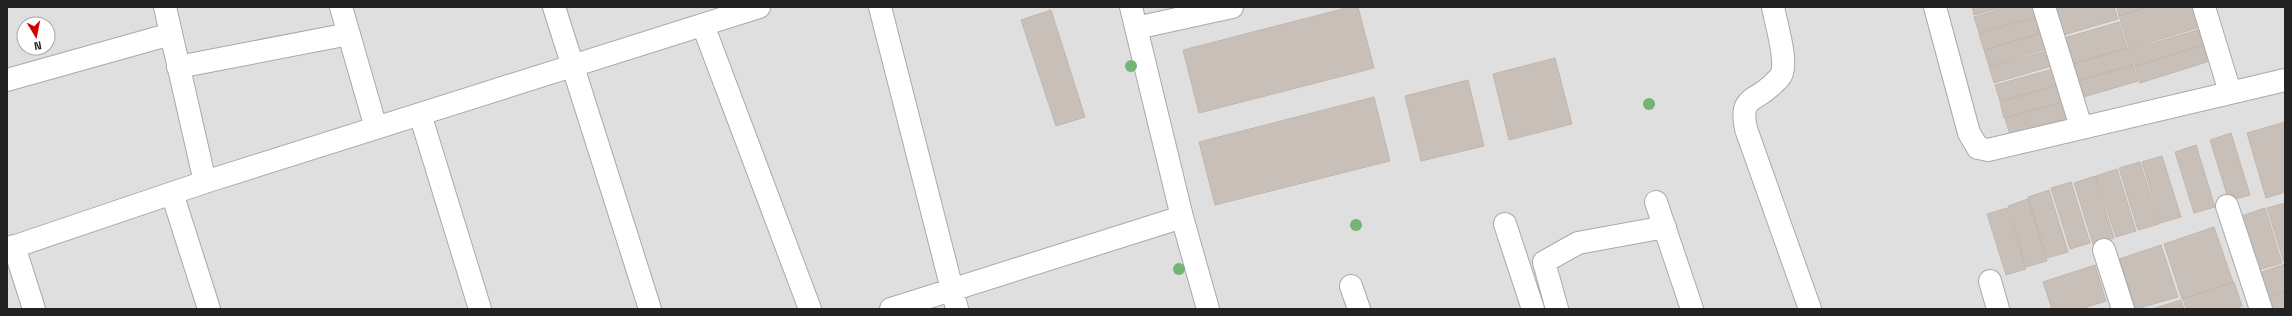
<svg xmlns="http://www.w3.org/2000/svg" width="2292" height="316" font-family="'Space Grotesk',sans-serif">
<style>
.residential{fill:#e0dfdf;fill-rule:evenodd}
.building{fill:#c7bfb8;stroke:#c4b6ab}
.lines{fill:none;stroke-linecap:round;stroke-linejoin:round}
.minor-casing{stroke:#a9a9a9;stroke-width:24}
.minor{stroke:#fff;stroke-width:22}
.tree{fill:#74b475}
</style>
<rect width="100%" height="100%" fill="#f2efe9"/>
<path class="residential" d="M7,7H2285V309H7ZM24,24H48V48H24Z"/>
<path class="building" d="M1350,7H1358L1374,68L1199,113L1183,50Z
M1972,7H2003L1974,15Z
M2008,7H2034L2037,16L1979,33L1974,17Z
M2062,7H2114L2118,19L2060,36L2053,10Z
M2117,7H2147L2119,16Z
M2148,7H2194L2200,27L2129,49L2119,16Z
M1051,10L1085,117L1056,126L1021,20Z
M2037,17L2042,33L1984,50L1979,34Z
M2119,22L2127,48L2069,65L2061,39Z
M2201,29L2206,44L2135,66L2130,50Z
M2042,33L2047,49L1989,66L1984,50Z
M2206,45L2210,61L2140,83L2135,66Z
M2128,48L2133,65L2075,81L2070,65Z
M2047,51L2052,66L1994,83L1989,67Z
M1555,58L1572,124L1509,140L1493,74Z
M2133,65L2138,81L2080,98L2075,82Z
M2053,69L2058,85L2000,101L1995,85Z
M1468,80L1484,146L1421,161L1405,96Z
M2058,85L2062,102L2004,118L2000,102Z
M1374,97L1390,161L1215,205L1199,142Z
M2063,102L2068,118L2010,135L2005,118Z
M2285,122V192L2266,198L2247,133Z
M2231,133L2250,195L2229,201L2210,140Z
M2196,145L2215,207L2194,213L2175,152Z
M2162,156L2181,217L2160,223L2142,162Z
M2140,162L2159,224L2138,230L2119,168Z
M2117,169L2136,231L2116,237L2096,176Z
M2095,176L2114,238L2093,244L2074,183Z
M2071,182L2090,243L2070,249L2051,188Z
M2049,190L2068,252L2047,258L2028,197Z
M2028,199L2047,261L2026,267L2008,206Z
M2285,203V262H2284L2267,208Z
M2007,208L2026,269L2006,275L1987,214Z
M2265,208L2282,263L2255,271L2238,217Z
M2214,227L2233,282L2182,299L2164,244Z
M2161,245L2178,297L2136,309L2119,259Z
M2285,264V291L2260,299L2253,275Z
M2095,265L2106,301L2081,309H2052L2043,282Z
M2234,282L2242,306L2233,309H2186L2183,299Z
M2285,292V309H2264L2261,300Z
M2181,300L2184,309H2152Z"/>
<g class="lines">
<g class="minor-casing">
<path id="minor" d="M165,7L205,182
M341,7L376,128
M554,7L650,309
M880,7L957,309
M1131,7L1182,217L1208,309
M1773,7C1776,24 1787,58 1782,73C1781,77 1777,80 1774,83C1755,103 1739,95 1746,129L1810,309
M1935,7L1969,133L1978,148L1988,150L2285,80
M2044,7L2081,127
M2204,7L2230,92
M703,25L810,309
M1136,28L1232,7
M178,67L349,34
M7,80L171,34
M420,114L480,309
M172,193L209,309
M1656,202L1692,309
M2227,206L2261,309
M1505,224L1533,309
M14,246L34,309
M7,249L205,182L759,7
M2104,250L2123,309
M1990,281L1998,309
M1351,286L1359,309
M891,309L1182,217
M1557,309L1544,262L1578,243L1665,227"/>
</g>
<use href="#minor" class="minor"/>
</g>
<g class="tree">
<circle cx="1131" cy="66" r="6"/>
<circle cx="1649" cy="104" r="6"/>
<circle cx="1356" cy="225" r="6"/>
<circle cx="1179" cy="269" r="6"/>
</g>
<rect width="2292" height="316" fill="none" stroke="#222222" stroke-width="16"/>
<g transform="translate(36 36) rotate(170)"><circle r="19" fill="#ffffff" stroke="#a7a7a7"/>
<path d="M0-3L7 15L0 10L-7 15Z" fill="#d40000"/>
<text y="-6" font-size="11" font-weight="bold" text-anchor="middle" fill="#222222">N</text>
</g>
</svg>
